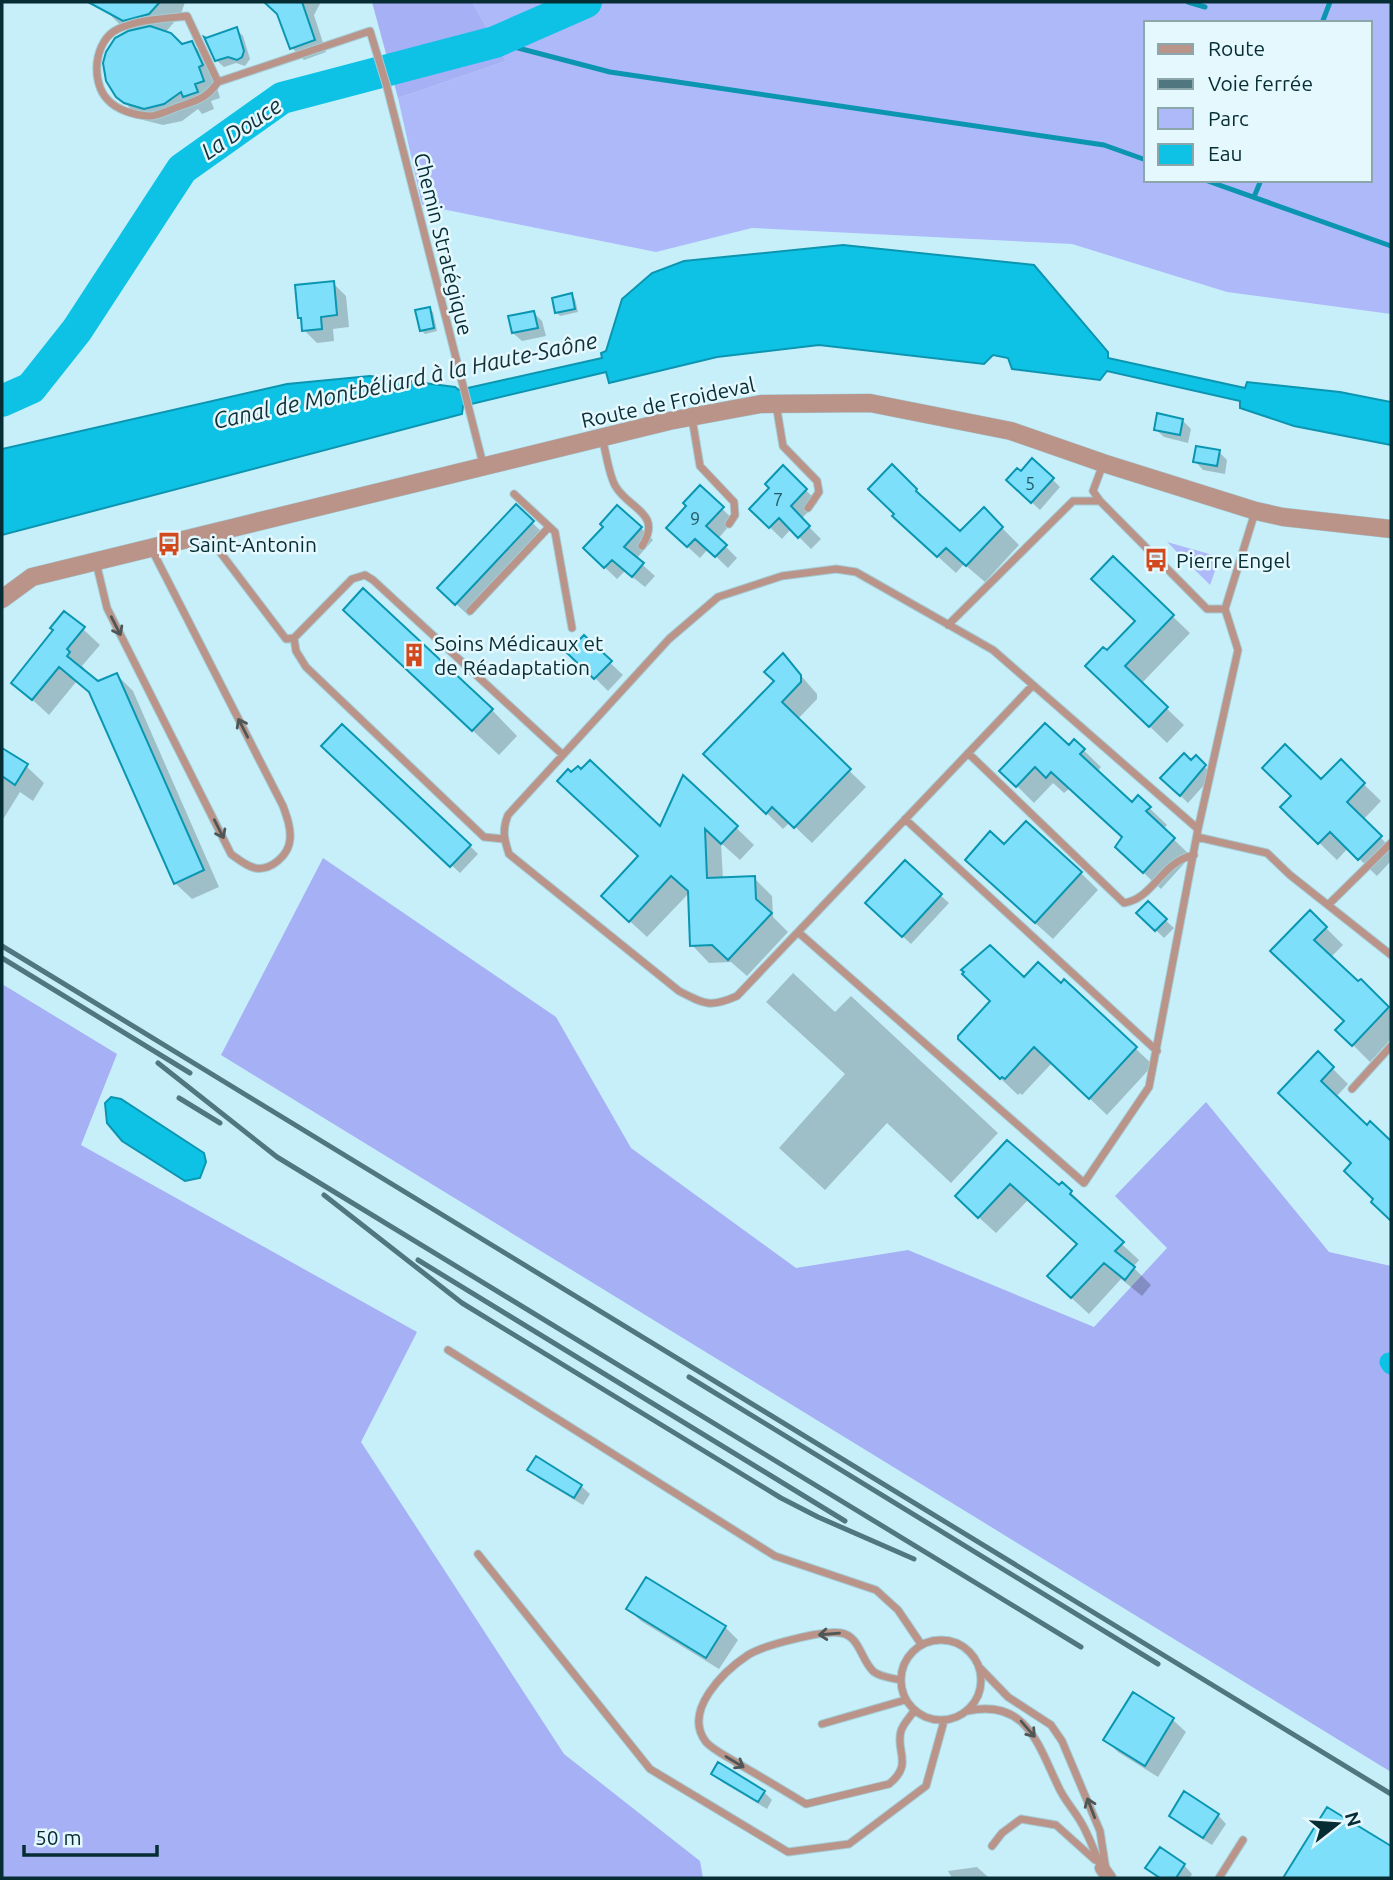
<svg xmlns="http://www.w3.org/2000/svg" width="1393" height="1880" font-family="Ubuntu,sans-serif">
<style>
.green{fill:#aeb9fa;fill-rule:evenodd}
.forest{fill:#a5b0f5}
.water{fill:#0ec2e5;stroke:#0c95b0;stroke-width:2}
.shadow{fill:#0003}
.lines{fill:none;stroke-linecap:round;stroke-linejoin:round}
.stream{stroke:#0c95b0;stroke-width:5}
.canal{stroke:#0ec2e5;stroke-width:19}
.river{stroke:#0ec2e5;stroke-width:32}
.building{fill:#7ddffa;stroke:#0996b1;stroke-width:2}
.service-casing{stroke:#a4ccd6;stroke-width:9}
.minor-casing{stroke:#a4ccd6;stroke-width:16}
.tertiary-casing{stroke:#a4ccd6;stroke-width:19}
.service{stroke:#ba9489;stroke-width:7}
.minor{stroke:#ba9489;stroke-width:14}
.tertiary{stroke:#ba9489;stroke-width:18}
.rail{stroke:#507780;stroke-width:5}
.oneway{stroke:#4e5656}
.labels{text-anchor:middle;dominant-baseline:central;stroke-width:5;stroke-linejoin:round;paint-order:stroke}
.number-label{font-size:18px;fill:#245966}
.street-label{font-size:21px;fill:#062c34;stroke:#e4f8fe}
.poi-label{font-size:21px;fill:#062c34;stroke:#e4f8fe;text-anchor:start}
.water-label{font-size:23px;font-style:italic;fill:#123139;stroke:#e4f8fe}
</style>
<rect width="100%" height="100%" fill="#c7effa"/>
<path class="green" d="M472,2H1391V314L1227,292L1072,244L752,228L656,252L422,205L398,98L506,61ZM1146,23H1370V180H1146Z
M1167,542L1220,557L1210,585Z"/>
<path class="forest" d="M372,2H472L506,61L398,98Z
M323,858L556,1017L631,1148L796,1268L908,1250L1094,1327L1167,1248L1115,1196L1206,1102L1329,1252L1391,1266V1772L221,1055Z
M2,984L117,1054L81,1145L417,1332L361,1442L564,1754L700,1861L703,1878H2Z"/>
<path class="water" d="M843,245L1034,265L1108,352V358L1245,388L1247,382L1340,392L1391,402V445L1294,426L1240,408V401L1107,371L1100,380L1012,369L1008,358L993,355L984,364L819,345L717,357L609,383L606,372L463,406L462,414L2,535V449L287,384L370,376L455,387L459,390L602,358L601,353L606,351L622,299L652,273L684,261Z
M111,1097L121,1099L204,1153L206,1162L200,1178L185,1181L122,1141L107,1123L105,1103Z"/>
<path class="shadow" d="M98,2H185L181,14L165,33L181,46L191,43L209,60L220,98L211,101L214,109L202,114L198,109L182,121L163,125L143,120L136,114L118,96L132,32L121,26Z
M266,2H321L314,15L326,52L304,60L292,48L279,14Z
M236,29L243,36L250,59L245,66L236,63L224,67L216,60Z
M333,283L346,296L349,327L333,329L334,341L317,343L304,330Z
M571,295L575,299L578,312L560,316L557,313Z
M429,309L433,312L437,331L425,334L421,330Z
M534,313L542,321L546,336L522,341L513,333Z
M1183,421L1191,429L1188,443L1164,437L1155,429Z
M1219,452L1227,460L1225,474L1203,470L1195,461Z
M892,466L960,534L984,510L1019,545L985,582L964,564L956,573L912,533Z
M783,468L818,502L801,519L821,539L811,549L791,529L782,539L751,509L772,488Z
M1021,473L1052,479L1060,487L1040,510L1016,488Z
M700,488L734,520L718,539L737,558L728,568L708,549L700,558L680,540L688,506Z
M516,507L545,535L469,616L439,588Z
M641,528L653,540L636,559L655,576L645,587L625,571L617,579L597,560Z
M1113,559L1190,633L1141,684L1184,725L1167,743L1104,683L1107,653L1137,622Z
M83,629L100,645L82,666L85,669L83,671L98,683L117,675L133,691L219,887L192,899L175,883L93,696L76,682L49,715L13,682Z
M371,636L492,710L517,736L499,755Z
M584,638L623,675L608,691L570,653Z
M783,655L817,694V699L797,720L866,787L812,843L790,822L783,829L706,754L776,682Z
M1074,741L1101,767L1097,772L1132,804L1138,797L1167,825L1163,829L1191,856L1161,889L1134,864L1124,838L1070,788L1064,793L1053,783L1034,803L1002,771L1069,747Z
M5,752L26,766L44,783L33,801L20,792L2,821V758Z
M332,754L470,846L478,854L460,873Z
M1196,758L1213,775L1188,803L1162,778Z
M1341,762L1381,801L1363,820L1391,848V861L1377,876L1348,848L1337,860L1282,807L1293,796L1321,782Z
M684,777L754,845L740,860L721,843L723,879L754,878L772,896L773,917L788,932L747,976L731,962L709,963L692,945L690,892L647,937L621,913L640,857L661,829Z
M1004,847L1081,873L1098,890L1053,939L984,877Z
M940,895L949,903L911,944L867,903Z
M1148,904L1174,928L1164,938L1138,913Z
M1310,912L1343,945L1330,958L1359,984L1361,982L1391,1011V1039L1370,1062L1338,1030L1346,1022L1289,968Z
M793,973L835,1012L851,996L998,1133L951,1183L887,1123L825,1190L779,1148L845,1074L766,1002Z
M1024,979L1061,985L1064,981L1153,1065L1107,1115L1052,1063L1022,1095L1020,1093L1018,1095L977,1056Z
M1318,1054L1348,1084L1336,1097L1367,1127L1370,1124L1391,1144V1220L1373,1202L1375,1199L1353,1163L1296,1108Z
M1007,1142L1059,1187L1062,1184L1088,1209L1086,1211L1139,1260L1133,1267L1151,1285L1142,1296L1121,1279L1089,1314L1066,1293L1078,1245L1028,1200L996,1233L974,1213Z
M530,1470L581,1486L590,1494L583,1505L538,1478Z
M628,1609L725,1627L738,1640L719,1669L641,1621Z
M1133,1694L1173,1720L1186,1732L1158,1777L1118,1752L1105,1739Z
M713,1774L764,1792L772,1800L767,1809L722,1782Z
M1185,1794L1218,1815L1226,1824L1212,1845L1179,1824L1171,1815Z
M1328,1809L1391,1848V1878H1285Z
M1160,1849L1184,1865L1192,1874L1190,1878L1156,1876L1147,1868Z
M977,1867L989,1878H952L948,1871Z"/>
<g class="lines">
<path class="stream" d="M1188,2L1205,7
M1322,23L1330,2
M495,42L610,72L1104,145L1146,160
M1205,180L1391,246
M1254,197L1261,180"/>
<path class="canal" d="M1389,1362L1391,1365"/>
<path class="river" d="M2,401L31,388L77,330L182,169L282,98L495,42L586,2"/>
</g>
<path class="building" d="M88,2H160L149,14L123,21Z
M264,2H302L315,40L290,49L277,14Z
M150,26L171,33L182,44L192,41L203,65L199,67L204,81L195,84L198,92L183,97L181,92L164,104L144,109L124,103L116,97L106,81L103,63L106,52L115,38L128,31Z
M237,27L244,51L242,57L237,60L228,57L215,61L204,37L206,38Z
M334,281L337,315L321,317L322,329L302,331L301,318H298L295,285Z
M572,293L575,309L555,313L552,298Z
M430,307L434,328L420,331L415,310Z
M534,311L538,328L512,333L508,316Z
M1157,413L1183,419L1180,435L1154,430Z
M1196,446L1220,450L1217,466L1193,462Z
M1032,458L1054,478L1031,503L1006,480L1017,468L1021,471Z
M892,464L917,489L916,491L960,531L984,507L1003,527L966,566L946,548L937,557L892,516L894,514L868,489Z
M783,465L807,489L791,506L810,526L798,538L779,518L769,528L749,509L769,488L765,484Z
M700,485L724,507L706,526L727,545L715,557L695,539L687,547L666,528L686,506L683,503Z
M516,504L534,521L455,605L437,588Z
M617,505L642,527L624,547L644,563L632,577L612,560L604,568L583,548L603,527L600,524Z
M1113,556L1174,615L1125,666L1168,707L1149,727L1085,666L1103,647L1107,650L1135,621L1091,579Z
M363,588L493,709L472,731L343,610Z
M64,611L85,627L67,649L70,652L67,656L98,681L117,673L204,870L174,884L89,692L59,667L32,700L11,683L53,630L50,628Z
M584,635L612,661L594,679L567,653Z
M783,653L801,675V682L782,702L851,769L794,828L772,807L766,814L703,754L774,681L764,672Z
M1045,723L1069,745L1074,739L1085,749L1080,754L1132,802L1138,795L1151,807L1146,811L1175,838L1143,873L1115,847L1122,837L1051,772L1046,778L1035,767L1016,787L999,771Z
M342,724L471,845L450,867L321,746Z
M1285,744L1321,779L1341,759L1365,783L1347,802L1382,836L1358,860L1330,832L1318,844L1280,807L1291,796L1262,768Z
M2,748L28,764L15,785L2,776Z
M1184,753L1191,760L1196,755L1206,765L1180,796L1160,778Z
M590,760L660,826L683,775L738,826L721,844L705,829L707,878L755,876L756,899L772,913L728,960L712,945L690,946L688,891L671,876L629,922L601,896L638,856L557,781L568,769L571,772L578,766L581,769Z
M1026,821L1082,872L1035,923L965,860L990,831L1004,844Z
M905,860L942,894L902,937L865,903Z
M1148,901L1167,919L1155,931L1136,913Z
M1310,910L1327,927L1314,940L1358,981L1361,979L1389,1007L1352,1046L1335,1030L1344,1021L1270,951Z
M990,945L1024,977L1038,962L1061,983L1064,979L1137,1047L1089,1099L1034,1047L1005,1079L1002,1077L1000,1079L958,1039V1036L990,1001L962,974L964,972L961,970Z
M1318,1051L1334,1067L1321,1081L1367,1125L1370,1121L1391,1141V1221L1371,1202L1373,1199L1344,1171L1351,1163L1278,1093Z
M1007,1140L1059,1185L1062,1182L1072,1191L1070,1194L1124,1242L1115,1251L1135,1267L1125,1280L1104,1263L1071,1298L1047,1276L1077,1244L1010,1184L978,1218L955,1196Z
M536,1456L582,1485L574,1498L527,1470Z
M646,1577L726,1626L706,1658L626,1609Z
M1133,1692L1174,1718L1145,1766L1103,1740Z
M718,1762L765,1791L758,1802L711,1774Z
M1184,1791L1219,1814L1203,1838L1169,1816Z
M1327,1807L1391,1846V1878H1283Z
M1160,1847L1185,1864L1176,1878H1160L1145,1868Z"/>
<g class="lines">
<g class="service-casing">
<path id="service" d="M218,82L187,16C164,19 140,19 118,29C94,40 90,82 108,100C117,110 134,115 148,116C157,117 169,110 178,107C198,100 206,99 218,82L370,31L387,87L483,464
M776,404L783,446L817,481L819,492L808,508
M692,418L700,466L734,502L735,515L729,524
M602,438C606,451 609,477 616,487C629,509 663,513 642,546
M1103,464L1093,491L1100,501L1207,609H1225L1255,512
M514,494L555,532L572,628
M207,535L286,639L294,638
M96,562L107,608L231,854C238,859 246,866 255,868C271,871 289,855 290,839C291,828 287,817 283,806L152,550
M470,611L549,527
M948,625L1073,501H1100
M1033,685L737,996C710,1008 704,1004 679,991L509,854C504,839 502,830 508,815L669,639L718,597L782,576L836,569L856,572L993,650L1198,829
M968,753L1124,903C1153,899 1162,861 1194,855
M905,819L1157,1051
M1197,837L1267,853L1290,875L1391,955
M504,839L484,837L306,667L296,651L294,638L352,579L365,575L373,580L563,755
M1328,905L1391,843
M798,932L1084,1183L1149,1087L1198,829L1238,650L1225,609
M1352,1089L1391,1046
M448,1350L775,1556L876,1590L898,1610L921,1644
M478,1554L650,1769L788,1852L849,1844L926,1786L944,1721
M901 1680a40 40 0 1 1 80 0a40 40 0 1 1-80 0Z
M979,1667L1008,1697L1051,1725L1062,1741L1100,1831L1106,1870
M900,1680C892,1678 881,1677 874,1672C861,1661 860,1636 841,1633C823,1630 764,1645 748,1655C724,1671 682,1711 706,1742C713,1750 728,1757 737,1763C760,1776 783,1790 806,1804L889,1784C914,1764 895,1751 901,1731C903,1724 910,1717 914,1711
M967,1711C1027,1698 1038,1745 1059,1788C1065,1801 1075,1811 1082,1824C1090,1838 1095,1854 1102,1868
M822,1724L905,1700
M992,1846L1002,1833L1021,1819L1056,1825L1095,1860
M1219,1878L1243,1840"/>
</g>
<g class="minor-casing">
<path id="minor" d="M1102,1868L1109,1878"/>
</g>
<g class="tertiary-casing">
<path id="tertiary" d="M2,599L32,577L669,421L761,404L870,403L1011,431L1103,463L1256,511L1283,517L1391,529"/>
</g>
<use href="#service" class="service"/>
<use href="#minor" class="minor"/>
<use href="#tertiary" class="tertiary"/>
<path class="rail" d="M2,946L1391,1794
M2,958L190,1073
M158,1063L277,1157L1081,1647
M179,1098L220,1123
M324,1195L462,1303L781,1498L818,1517L914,1559
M418,1260L845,1521
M689,1377L1158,1664"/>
</g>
<defs><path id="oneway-shaft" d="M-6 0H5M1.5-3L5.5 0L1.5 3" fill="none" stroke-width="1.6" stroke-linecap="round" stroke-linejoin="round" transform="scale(1.75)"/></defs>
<g class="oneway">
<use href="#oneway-shaft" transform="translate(116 626) rotate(63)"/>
<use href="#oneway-shaft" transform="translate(243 728) rotate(-117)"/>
<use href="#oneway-shaft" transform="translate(219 829) rotate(63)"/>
<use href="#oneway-shaft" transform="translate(829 1634) rotate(175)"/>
<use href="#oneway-shaft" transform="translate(1028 1729) rotate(49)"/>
<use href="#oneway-shaft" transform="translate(735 1762) rotate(31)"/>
<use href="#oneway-shaft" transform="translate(1091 1808) rotate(-111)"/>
</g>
<defs>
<g id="bus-bare" transform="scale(1.89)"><path d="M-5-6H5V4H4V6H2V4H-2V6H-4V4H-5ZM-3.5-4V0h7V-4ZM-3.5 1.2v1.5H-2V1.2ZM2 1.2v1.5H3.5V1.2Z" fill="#d1491c" stroke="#e4f8fe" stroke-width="2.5" paint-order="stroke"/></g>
<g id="building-bare" transform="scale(1.89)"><path d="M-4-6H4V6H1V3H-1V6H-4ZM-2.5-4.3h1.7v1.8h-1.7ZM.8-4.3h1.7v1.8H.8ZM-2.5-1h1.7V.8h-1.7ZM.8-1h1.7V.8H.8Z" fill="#d1491c" stroke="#e4f8fe" stroke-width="2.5" paint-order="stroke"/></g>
</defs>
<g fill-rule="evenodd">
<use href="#bus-bare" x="169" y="544"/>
<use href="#bus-bare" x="1156" y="560"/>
<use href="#building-bare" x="414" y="655"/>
</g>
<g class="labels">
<g class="number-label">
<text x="1030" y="483">5</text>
<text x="778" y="499">7</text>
<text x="695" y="518">9</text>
</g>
<g class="street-label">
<text transform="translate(444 244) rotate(76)">Chemin Stratégique</text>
<text transform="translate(668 402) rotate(-12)">Route de Froideval</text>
</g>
<g class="poi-label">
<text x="189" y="544">Saint-Antonin</text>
<text x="1176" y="560">Pierre Engel</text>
<text x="434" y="643">Soins Médicaux et<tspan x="434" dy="24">de Réadaptation</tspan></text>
</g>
<g class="water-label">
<text transform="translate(241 128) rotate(-34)">La Douce</text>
<text transform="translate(405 380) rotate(-12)">Canal de Montbéliard à la Haute-Saône</text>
</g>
</g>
<rect width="1393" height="1880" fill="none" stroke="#062c34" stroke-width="7"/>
<rect x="1144" y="21" width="228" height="161" fill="#e4f8fe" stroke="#8ba6ad" stroke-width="2"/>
<rect x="1158" y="44" width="35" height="10" fill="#ba9489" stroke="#8ba6ad" stroke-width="2"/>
<text x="1208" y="56" font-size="21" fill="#062c34">Route</text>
<rect x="1158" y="79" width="35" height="10" fill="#507780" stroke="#8ba6ad" stroke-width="2"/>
<text x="1208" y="91" font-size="21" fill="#062c34">Voie ferrée</text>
<rect x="1158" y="108" width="35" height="21" fill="#aeb9fa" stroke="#8ba6ad" stroke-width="2"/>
<text x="1208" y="126" font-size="21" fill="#062c34">Parc</text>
<rect x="1158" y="144" width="35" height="21" fill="#0ec2e5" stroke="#8ba6ad" stroke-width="2"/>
<text x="1208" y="161" font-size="21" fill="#062c34">Eau</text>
<g transform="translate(1337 1824) rotate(73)" stroke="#e4f8fe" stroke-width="5" paint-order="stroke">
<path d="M0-5L12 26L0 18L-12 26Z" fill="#062c34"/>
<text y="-10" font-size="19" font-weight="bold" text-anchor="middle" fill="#062c34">N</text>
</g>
<path d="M24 1845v10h133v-10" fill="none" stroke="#062c34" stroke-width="3.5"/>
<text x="35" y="1845" font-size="21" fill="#062c34" stroke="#e4f8fe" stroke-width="5" paint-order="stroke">50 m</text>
</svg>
